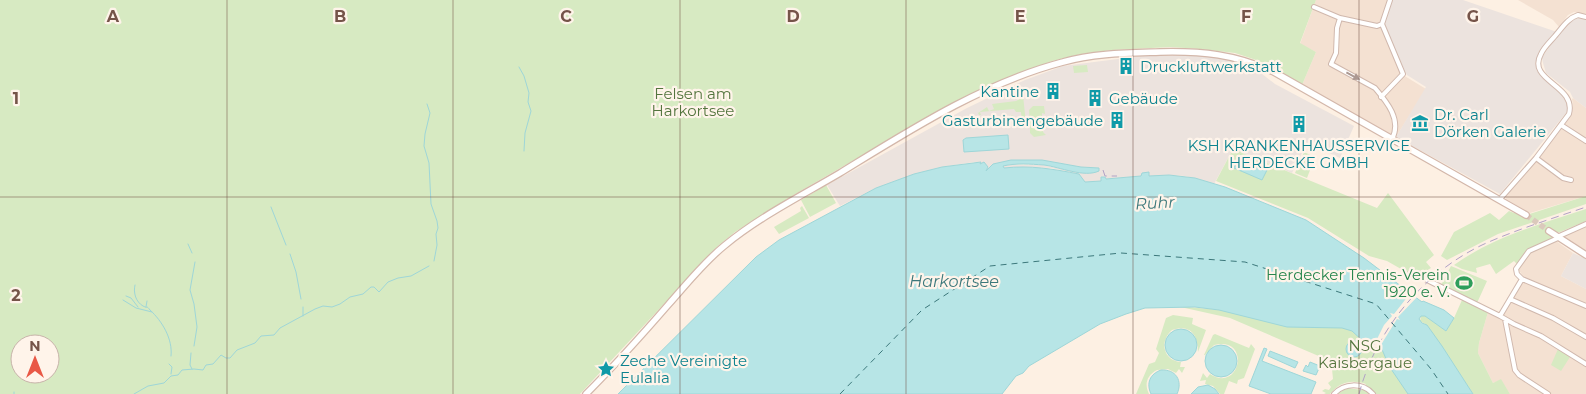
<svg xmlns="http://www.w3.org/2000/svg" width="1586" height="394" font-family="Montserrat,sans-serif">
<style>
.residential{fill:#f4e1d2}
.industrial{fill:#ece3de}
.green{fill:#d7eac2;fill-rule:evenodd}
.water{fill:#b7e5e6;stroke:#9ed6d8}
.pier{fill:#fdf0e3}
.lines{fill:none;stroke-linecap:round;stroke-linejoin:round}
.stream{stroke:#9ed6d8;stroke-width:1}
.ferry{stroke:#3c787b;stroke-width:1;stroke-dasharray:6 5;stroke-linecap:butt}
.secondary-tunnel{stroke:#dbc9bc;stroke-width:5.5;stroke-dasharray:5.5 3;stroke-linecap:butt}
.street-casing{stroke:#d0b8ad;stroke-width:6}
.secondary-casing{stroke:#d3b7aa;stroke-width:8}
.street{stroke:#fff;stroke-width:4}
.secondary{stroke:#fff;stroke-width:5.5}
.rail{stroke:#b1a2c6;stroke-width:1;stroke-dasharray:8 5;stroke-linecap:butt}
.oneway{fill:#ac9892}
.grid{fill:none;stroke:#755449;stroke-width:1;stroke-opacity:0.55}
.labels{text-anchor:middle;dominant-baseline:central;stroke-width:4.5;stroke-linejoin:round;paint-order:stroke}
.culture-label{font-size:15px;fill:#0d838f;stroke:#fff4ea;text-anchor:start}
.park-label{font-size:15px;fill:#54753e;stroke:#fff4ea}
.leisure-label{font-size:15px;fill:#27864d;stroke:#fff4ea;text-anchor:end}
.water-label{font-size:16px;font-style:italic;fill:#3c787b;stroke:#fff4ea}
.grid-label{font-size:16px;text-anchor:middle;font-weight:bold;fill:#755449;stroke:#fff4ea;stroke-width:4.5;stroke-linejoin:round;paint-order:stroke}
</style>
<rect width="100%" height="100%" fill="#fdf0e3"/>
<path class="residential" d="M1316,0H1390L1382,25L1403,75L1426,89L1396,137L1302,85L1316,52L1300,44Z
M1518,0H1586V15L1574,12L1568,15L1559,27L1553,20Z
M1573,98L1586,108V196L1530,213L1506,199V196L1561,125L1565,123L1572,115L1573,105L1572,99Z
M1586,223V251L1564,237Z
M1556,241L1573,253L1561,276L1586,289V394H1510L1501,380L1493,383L1478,353L1479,343L1488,312L1497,317L1502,316L1520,286L1523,276L1518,269L1527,253Z"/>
<path class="industrial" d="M1389,0H1463L1557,32L1540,51L1535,63L1539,74L1565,98L1568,108L1566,113L1500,194L1396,137L1426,87L1407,75L1382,24Z
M1578,18L1586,20V108L1573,98L1570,92L1546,73L1543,63L1542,58L1545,53L1567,23Z
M1199,55L1224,57L1248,63L1275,84L1354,126L1340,158L1307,143L1292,173L1233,149L1214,184L1185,176L1169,175L1153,177L1149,176V172L1142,176L1106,179L1105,177H1101V181L1084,182L1079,174L1051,168L1017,167L1003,168V165H1043L1080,173L1099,168L1081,167L1042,160H1011L986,171L980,162H974L942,167L914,174L876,188L840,206L827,185L967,108L1025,80L1063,66L1141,56Z
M1573,253L1586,259V289L1561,276Z"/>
<path class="green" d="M0,0H1316L1300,43L1316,52L1302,85L1259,61L1235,53L1200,49L1171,47L1112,50L1082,54L1052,61L981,89L913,126L797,193L735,232L718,246L580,394H0ZM20,344H50V374H20Z
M1087,65L1088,72L1074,73L1073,66Z
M1023,95L1026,124H1022L1021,112H1016L1014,109L980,112L981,115H979L978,113L987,107L989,111L994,109L992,104L1016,101L1020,99L1019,96Z
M1033,106H1044L1045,114L1042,113V117L1030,124L1029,110Z
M1011,115L1014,116V120L965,124L964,128L962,124L964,119L963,122L1011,119Z
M1040,118H1042L1043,126L1045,127L1043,128V132L1046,135L1034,137L1030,133V125Z
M1233,149L1377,208L1388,193L1434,255L1426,262L1431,268L1417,276L1401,269L1387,261L1369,256L1308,218L1216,181Z
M1304,152L1315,157L1307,178L1295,173Z
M826,185L836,203L810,217L801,200Z
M1586,196V204L1498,234L1447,260L1441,256L1454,232L1490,213L1499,220L1509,211L1514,213L1517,212L1523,216Z
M802,206L809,218L779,234L774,227L801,211L800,208Z
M1586,209V221L1560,232L1548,233L1553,239L1529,250L1517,264L1514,261L1496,274L1490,264L1476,268L1477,273L1462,269L1454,265C1493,237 1541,224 1586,209Z
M1451,266L1487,281L1477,303L1441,285Z
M1462,300L1488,312L1479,343L1478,353L1493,383L1501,379L1510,394H1473L1427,325L1420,321L1421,316H1425L1446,331L1454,318Z
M1176,306L1366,323L1423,394H1338L1346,388L1363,390L1366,384C1352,379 1339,382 1330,394H1324L1326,393L1322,391L1325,389L1329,390L1331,387L1328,383L1333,379L1332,369L1335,363L1230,318Z
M1173,315L1193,318L1192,324L1206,330L1198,352C1198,337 1192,323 1172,330C1159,341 1163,361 1181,362L1180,367H1185L1182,373L1179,369L1176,373L1168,369L1157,370C1147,375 1144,384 1149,394H1136L1149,364L1155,362L1159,353L1156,349L1166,318Z
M1215,334L1249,348L1251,344L1255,349L1244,378L1238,380L1237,384L1229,381L1224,394H1220L1213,386L1205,384L1206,380L1200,381L1203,373L1207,378L1210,374C1240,394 1252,336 1214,345L1205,355H1204L1213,335Z
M1558,349L1570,357L1561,371L1551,365Z"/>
<path class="water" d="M1008,135L1009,149L964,152L963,140L966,138Z
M1240,155L1268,168L1262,180L1234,168Z
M1011,160H1042L1081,167L1099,168V171C1084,178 1060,167 1044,165C1030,164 1016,163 1003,166L1004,168C1030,165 1053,169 1079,174L1085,182L1101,181V177H1105L1106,179L1141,176L1142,173L1149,172V176L1169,175L1195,178L1225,187L1306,220L1364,258L1422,302L1423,301L1444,310L1454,318L1446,331L1425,316H1421L1419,319L1422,323L1427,325L1442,346L1473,394H1408L1389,366L1381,347L1377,345L1365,343L1352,331L1342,328L1287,327L1219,310L1195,307L1145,308L1126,314L1100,324L1029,366L1023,373L1016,376L1002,394H618L756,257L779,240L876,188L914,174L942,167L981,162L980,164L984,162L988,167L986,171L993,164Z
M1165 345a16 16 0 1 1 32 0a16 16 0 1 1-32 0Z
M1346 349a8 8 0 1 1 16 0a8 8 0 1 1-16 0Z
M1205 361a16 16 0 1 1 32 0a16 16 0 1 1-32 0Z
M1264,348L1267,349L1262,361L1316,382L1311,394H1271L1249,386Z
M1270,351L1298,362L1295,368L1268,356Z
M1310,362L1320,366L1316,375L1303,371L1306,365L1308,367Z
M1161,370C1176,369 1183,381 1177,394H1151C1146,383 1150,374 1161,370Z
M1208,385L1215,389L1219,394H1191L1198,387Z"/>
<path class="pier" d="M1412,291L1418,296L1398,317L1400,320L1397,319L1379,348L1373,347L1384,325L1392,316L1390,313L1394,314Z"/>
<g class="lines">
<path class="stream" d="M519,67L524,76L529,93L528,102L531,111L525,133L524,151
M427,104L430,113L425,134L424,146L429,163L431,204L437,221L438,228L436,234L437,245L434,261
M271,207L286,245
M188,244L192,253
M290,254L296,272L301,299
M135,285C133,293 136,302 143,306C149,309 146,305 150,310C162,321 173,339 171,356
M126,296L131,298L138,307
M123,300L136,308L152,312
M146,307L147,301
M303,307V316
M194,346L197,327L194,304L190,290L195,262
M191,353L190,365L192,369
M169,364L172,367L171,374
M14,394V392
M134,394L148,386L164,383L171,376L178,375L182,370L194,369L203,370L206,365L213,364L221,355L226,358H230L237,350L255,343L261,336L274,335L280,328L315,309L323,306L332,307L340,304L350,297L363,294L371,287H374L379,292L388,282L398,278L411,276L429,266"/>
<path class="ferry" d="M840,394L922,310L990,266L1121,253L1245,262L1376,304L1431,369L1448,394"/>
<path class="secondary-tunnel" d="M1526,215L1549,231"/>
<g class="street-casing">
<path id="street" d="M1314,7L1340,18L1377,26L1382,24
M1340,18L1337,28L1336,53L1331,64L1375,88C1387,102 1402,120 1392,139
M1382,24L1390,0
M1381,97L1403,74L1382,24
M1561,125L1586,141
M1536,158L1563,178L1571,180
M1500,199L1536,158L1569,114C1577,85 1526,81 1541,54C1544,47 1551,41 1555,36C1562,28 1568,18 1578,15L1586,17
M1557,237L1586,224
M1558,238L1529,251L1516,269L1517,274L1522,279L1586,306
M1410,273L1423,278L1500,316L1522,279
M1510,299L1553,318L1586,337
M1500,316L1514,324L1541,336L1586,364
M1505,319L1515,370L1519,375L1548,394
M1334,394C1344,383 1362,382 1373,394"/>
</g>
<g class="secondary-casing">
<path id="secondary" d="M1549,231L1586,255
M586,394C615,365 642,335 668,305C686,285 703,263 724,246C759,217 801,196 840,173C910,130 983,83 1063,62C1094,53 1128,53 1160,52C1202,51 1235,54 1274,72L1526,215"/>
</g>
<use href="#street" class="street"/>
<use href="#secondary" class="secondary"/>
<path class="rail" d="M1103,170L1105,176H1117
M1359,394C1376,330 1422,274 1482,245C1515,230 1551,219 1586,207"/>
</g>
<defs><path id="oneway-solid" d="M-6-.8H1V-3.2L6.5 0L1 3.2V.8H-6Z" transform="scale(1.25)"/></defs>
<use class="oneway" href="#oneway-solid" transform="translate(1353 76) rotate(28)"/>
<path class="grid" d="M227,0V394M453,0V394M680,0V394M906,0V394M1133,0V394M1359,0V394M0,197H1586"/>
<defs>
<g id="building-bare" transform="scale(1.35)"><path d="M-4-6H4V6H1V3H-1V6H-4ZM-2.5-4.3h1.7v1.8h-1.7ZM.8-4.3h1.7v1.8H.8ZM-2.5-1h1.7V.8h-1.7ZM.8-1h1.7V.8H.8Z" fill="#0f9aa8" stroke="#fff4ea" stroke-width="2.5" paint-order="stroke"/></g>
<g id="museum-bare" transform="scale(1.35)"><path d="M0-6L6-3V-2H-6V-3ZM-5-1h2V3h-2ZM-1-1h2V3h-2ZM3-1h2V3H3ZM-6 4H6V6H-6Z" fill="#0f9aa8" stroke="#fff4ea" stroke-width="2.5" paint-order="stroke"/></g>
<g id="stadium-bare" transform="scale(1.35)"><path d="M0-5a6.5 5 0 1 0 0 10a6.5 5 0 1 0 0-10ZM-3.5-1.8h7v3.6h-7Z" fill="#2e9e5b" stroke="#fff4ea" stroke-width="2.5" paint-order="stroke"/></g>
<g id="sight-bare" transform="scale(1.35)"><path d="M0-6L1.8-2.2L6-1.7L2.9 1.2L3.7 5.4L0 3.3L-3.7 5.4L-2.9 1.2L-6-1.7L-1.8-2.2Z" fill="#0f9aa8" stroke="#fff4ea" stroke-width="2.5" paint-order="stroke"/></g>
</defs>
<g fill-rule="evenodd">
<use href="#building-bare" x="1126" y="66"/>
<use href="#building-bare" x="1053" y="91"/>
<use href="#building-bare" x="1095" y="98"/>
<use href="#building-bare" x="1117" y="120"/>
<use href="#museum-bare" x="1420" y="123"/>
<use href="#building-bare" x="1299" y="124"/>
<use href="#stadium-bare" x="1464" y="283"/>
<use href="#sight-bare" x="606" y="369"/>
</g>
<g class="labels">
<g class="culture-label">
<text x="1140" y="66">Druckluftwerkstatt</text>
<text x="1039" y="91" text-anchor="end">Kantine</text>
<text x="1109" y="98">Gebäude</text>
<text x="1434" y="114">Dr. Carl<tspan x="1434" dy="17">Dörken Galerie</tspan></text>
<text x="1103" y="120" text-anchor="end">Gasturbinengebäude</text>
<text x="1299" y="145" text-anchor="middle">KSH KRANKENHAUSSERVICE<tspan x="1299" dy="17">HERDECKE GMBH</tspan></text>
<text x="620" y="360">Zeche Vereinigte<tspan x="620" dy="17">Eulalia</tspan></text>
</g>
<g class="park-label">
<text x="693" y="93">Felsen am<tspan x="693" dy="17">Harkortsee</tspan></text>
<text x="1365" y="345">NSG<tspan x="1365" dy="17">Kaisbergaue</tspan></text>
</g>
<g class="leisure-label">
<text x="1450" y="274">Herdecker Tennis-Verein<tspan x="1450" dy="17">1920 e. V.</tspan></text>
</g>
<g class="water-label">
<text transform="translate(1155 203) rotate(-3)">Ruhr</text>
<text x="954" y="281">Harkortsee</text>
</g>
</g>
<g class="grid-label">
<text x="113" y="22">A</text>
<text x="340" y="22">B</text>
<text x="566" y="22">C</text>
<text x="793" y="22">D</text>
<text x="1020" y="22">E</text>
<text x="1246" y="22">F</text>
<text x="1473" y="22">G</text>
<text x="16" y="104">1</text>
<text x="16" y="301">2</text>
</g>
<g transform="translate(35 359)"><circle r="24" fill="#fff4ea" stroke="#c8b4aa"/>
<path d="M0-4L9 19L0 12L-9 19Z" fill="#e95846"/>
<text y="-8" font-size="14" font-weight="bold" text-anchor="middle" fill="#755449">N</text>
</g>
</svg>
